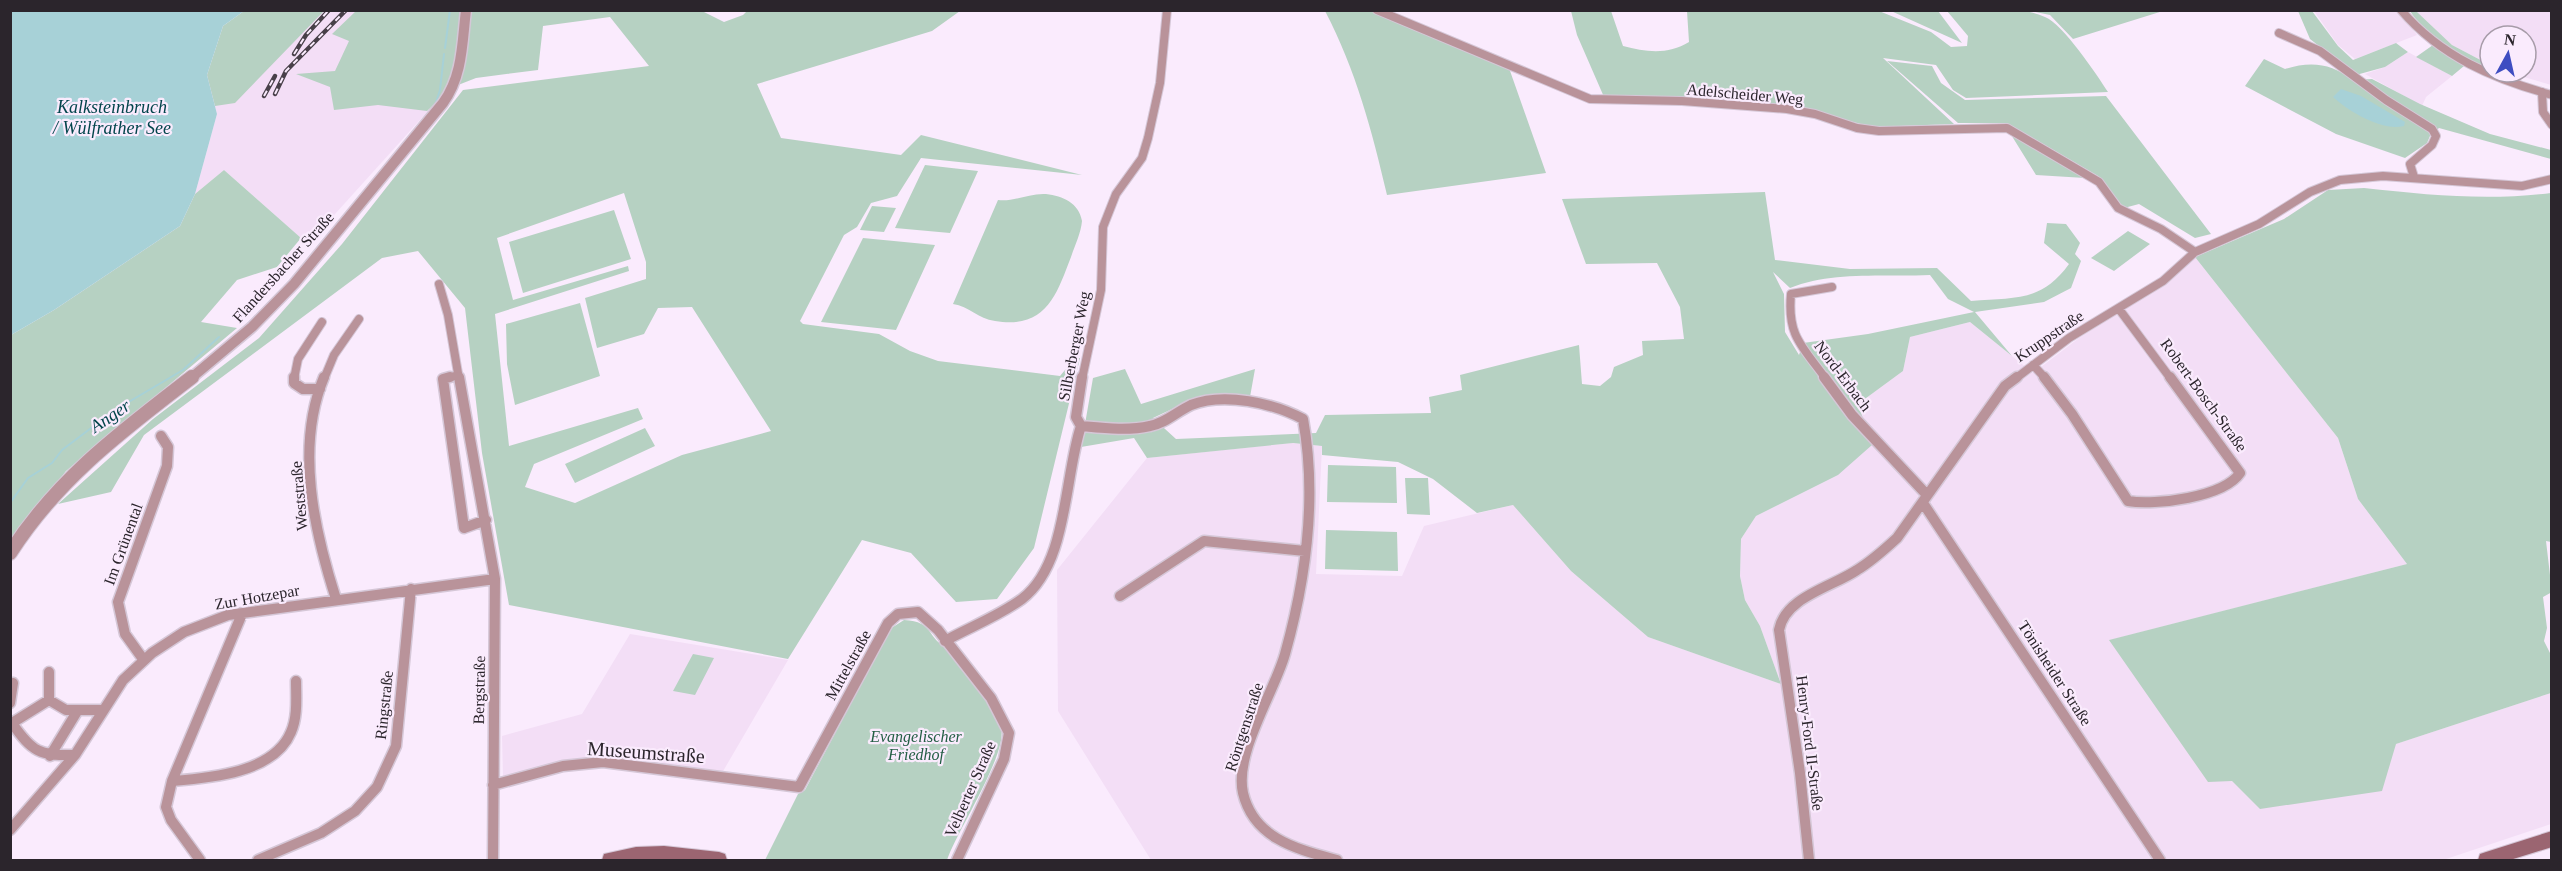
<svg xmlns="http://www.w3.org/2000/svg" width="2562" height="871" font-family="Georgia,serif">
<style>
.built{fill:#f3def6}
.green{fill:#b6d1c2;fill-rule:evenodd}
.water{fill:#a7d1d7}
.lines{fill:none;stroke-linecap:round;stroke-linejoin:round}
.stream{stroke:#a7d1d7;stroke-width:2}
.minor-far1-casing{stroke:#d5c7d7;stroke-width:10}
.minor-casing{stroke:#d5c7d7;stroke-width:13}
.tertiary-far1-casing{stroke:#d5c7d7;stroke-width:13}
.tertiary-casing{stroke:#d5c7d7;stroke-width:16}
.secondary-casing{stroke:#d5c7d7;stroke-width:2}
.minor-far1{stroke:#b9939a;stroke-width:8}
.minor{stroke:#b9939a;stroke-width:10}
.tertiary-far1{stroke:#b9939a;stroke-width:10}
.tertiary{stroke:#b9939a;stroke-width:14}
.secondary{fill:#9b6571;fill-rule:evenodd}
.rail-casing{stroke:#484049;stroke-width:4.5}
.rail{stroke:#faebfd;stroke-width:2;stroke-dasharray:6;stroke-linecap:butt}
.labels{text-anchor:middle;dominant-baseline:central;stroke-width:4.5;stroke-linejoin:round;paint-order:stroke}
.street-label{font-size:16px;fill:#2b252c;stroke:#faebfd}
.park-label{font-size:16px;font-style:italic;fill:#235e44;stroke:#faebfd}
.water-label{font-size:18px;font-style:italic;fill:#03454c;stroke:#faebfd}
.near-street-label{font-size:20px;fill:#2b252c;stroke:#faebfd}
</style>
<rect width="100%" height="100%" fill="#faebfd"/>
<path class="built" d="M244,11H458L447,90L326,224L301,238L224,170L195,194L217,114L207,75Z
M2314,11H2398L2417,35L2355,59L2338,45Z
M2416,11H2551V85L2507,72H2526V36H2490V65L2452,45Z
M2408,52L2452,76L2426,97L2422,106L2365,74L2385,67Z
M2195,257L2338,438L2358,499L2407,564L2110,640L2232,781L2260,808L2396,744L2551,693V824L2443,860H1151L1058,711L1057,570L1147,458L1292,443L1322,446L1316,574L1402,576L1424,526L1513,505L1571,571L1648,637L1781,684L1760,626L1745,600L1740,576L1741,539L1756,516L1838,475L1858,404L1903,371L1910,337L1970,322L2033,373L2079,338L2166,282Z
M630,634L788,660L722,773L620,760H579L503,776L502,736L582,714Z"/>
<path class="green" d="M700,10L724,22L743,15L748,10L960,11L932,31L757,84L781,138L901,155L921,135L1082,175L921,158L897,196L871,203L857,227L844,235L800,321L803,324L879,334L910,351L938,361L1060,376L1075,358H1080L1034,548L997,599L956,602L911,553L862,540L788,659L509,605L482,453L465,308L418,251L382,258L144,435L111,492L58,504L153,419L259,338L342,244L463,90L649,66L610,17L543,26L538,70L476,78L453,87L427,111L378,105L334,110L330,87L296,74L335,71L349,41L332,34L356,11ZM624,193L646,262V279L585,298L597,348L644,334L658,308L692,307L771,431L682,455L575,503L525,487L534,464L643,419L638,408L509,446L495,314L629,271L628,266L513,300L497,238Z
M244,11H324L235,103L215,106L207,75L223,26Z
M1325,11H1375L1509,68L1546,173L1387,195C1372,131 1356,70 1325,11Z
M1571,11H1611L1623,46C1646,52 1668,55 1689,42L1687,11H1879L1931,32L1951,47L1967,46L1968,36L1947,11C1978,11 2016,4 2045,17C2063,24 2097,75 2108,92L1966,98L1953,90L1936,65L1883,58L1954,124L1872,127L1804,109L1604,97L1577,35Z
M1891,11H1938L1962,43Z
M2031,11H2163L2073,39L2050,15Z
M2298,11H2312L2338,46L2353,60L2396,43L2408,52L2385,67L2356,75L2310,39Z
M2410,11H2416L2452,45L2490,65V69C2465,59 2424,34 2410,11Z
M2433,45L2464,66L2452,76L2416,57Z
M2264,59L2285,69C2310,61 2332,63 2352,80L2372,79L2420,104L2490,134L2551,150V159L2439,128L2430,136L2427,143L2405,158L2336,134L2245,86Z
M1887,61L1932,66L1941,83L1965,100L2106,96L2211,234L2195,238L2139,204L2124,208L2098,176L2007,123H1958Z
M2010,133L2085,178L2036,175Z
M925,165L978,171L950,233L895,228Z
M224,170L301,238L277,267L237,280L201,322L237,328L66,471L11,542V335L54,310L180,226L195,194Z
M2364,188C2429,195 2486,201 2551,193V542L2546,541L2552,592L2543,597L2547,628L2544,641L2551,655V693L2396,744L2382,791L2260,809L2232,781L2208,782L2109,640L2407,564L2358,499L2338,438L2195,257L2284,219L2328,190Z
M1765,192L1775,260L1850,269L1937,268L1971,301C2014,297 2041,303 2069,264L2044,243L2047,223L2066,224L2080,243L2075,254L2081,261L2071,288L2044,302L1975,312L2012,356L1970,322L1910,337L1903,371L1858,404L1872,445L1838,475L1756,516L1741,539L1740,576L1745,600L1760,626L1781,684L1648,637L1571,571L1513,505L1477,513L1433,479L1398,462L1322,455V446L1293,443L1147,458L1134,438L1081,447L1093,378L1125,369L1141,404L1255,369L1250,397L1187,402L1153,418L1176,439L1316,433L1325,415L1431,413L1429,397L1462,390L1460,375L1579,345L1582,384L1600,386L1611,377L1614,367L1643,355L1642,341L1684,339L1680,307L1657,263L1586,264L1562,199ZM1773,272L1790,288C1832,271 1885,277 1930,275L1948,299L1974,312L1868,334L1803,343L1799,355L1785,332L1784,294Z
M1046,194C1063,196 1079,203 1082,221C1081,233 1075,245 1071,257C1056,296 1046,329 995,321C978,319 969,306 953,304L998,200C1014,202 1029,193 1046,194Z
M872,206L896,208L884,232L860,230Z
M614,210L631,259L523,293L509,242Z
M2128,231L2150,244L2114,271L2091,258Z
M863,238L935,245L896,330L821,322Z
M580,303L600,376L515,405L507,364L506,324Z
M645,428L655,446L575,483L565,464Z
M1328,465L1396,467L1397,503L1327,502Z
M1405,478H1428L1430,515L1407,514Z
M1326,530L1397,532L1398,571L1325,569Z
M904,620C935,621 927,640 947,647C959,664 996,711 1001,728C1008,753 957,831 947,860H765L798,794L805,790L886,637L893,627Z
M693,654L714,658L695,695L673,691Z"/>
<path class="water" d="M11,10L244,11L223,26L207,75L217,114L195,194L180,226L54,310L11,335Z
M2341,89L2361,96L2405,122L2404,126C2383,132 2348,111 2333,97Z"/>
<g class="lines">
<path class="stream" d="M445,48L450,10
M435,105L440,90L444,54
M10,503L28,478L52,463L62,450L115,410L183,370L219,337"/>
<g class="minor-far1-casing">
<path id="minor-far1" d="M1377,10L1590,99L1682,101L1787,109L1815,114L1857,128L1879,131L2007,128L2099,182L2118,208L2161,229L2195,252
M2401,10C2441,57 2494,79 2552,95
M2279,33L2320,51L2386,100L2432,129L2436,136L2432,145L2410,164L2414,177
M2542,92L2543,112L2552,125
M439,284L448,315L459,379
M2119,309L2171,379
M2033,365L2046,379
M294,379L298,359L322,322
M324,379L334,355L359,319
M444,379L458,375
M1082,379L1101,290L1103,227L1116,194L1142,158L1148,138L1160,83L1167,10
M1826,379C1802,346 1787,336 1791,294L1832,287
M2015,379L2069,338L2163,281L2195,252L2259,224L2310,192L2340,180L2383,176L2522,186L2552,179"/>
</g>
<g class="minor-casing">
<path id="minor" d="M294,377V383L303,389H320
M324,377C295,447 314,530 336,599
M450,377L443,379L464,528L486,520
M459,377L495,579L493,860
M1824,377L1852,415L1927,495
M2044,377L2072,414L2128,501C2155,506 2224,497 2240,473L2170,377
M1081,426C1103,428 1128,431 1150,426C1166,423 1176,412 1191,405C1224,392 1273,403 1303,419C1317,496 1306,579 1285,654C1274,693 1234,753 1243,793C1254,839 1297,849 1337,860
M1923,503L2160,860
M1120,596L1204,541L1305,551
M945,641C970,627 999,616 1022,599C1068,564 1064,477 1081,426L1076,417L1082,377
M143,659L125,634L118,602L167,466L168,447L161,436
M49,672V700
M10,703L13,683
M75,755C40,756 32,752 12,723L49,700L66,710H102
M50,756L78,710
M172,781C210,778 274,773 291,732C298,716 296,697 296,681
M493,785L563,766L603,762L799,787L888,623L898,614L918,612L938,630L991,698L1009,733L1004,759L957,860
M10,830L75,755L123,680L152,653L184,632L228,615L495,579
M200,860L171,820L166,807L172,781L242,614
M258,860L321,833L355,811L377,787L396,746L411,589
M1809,860L1800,773L1779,630C1785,597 1832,587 1857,570C1872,561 1884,550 1897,538L2005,386L2017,377"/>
</g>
<g class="tertiary-far1-casing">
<path id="tertiary-far1" d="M190,379L252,327L294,284L443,103C463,75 462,43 466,10"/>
</g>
<g class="tertiary-casing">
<path id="tertiary" d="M10,553C58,478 122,431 192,377"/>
</g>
<g class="secondary-casing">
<path id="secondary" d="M2552,831V847L2510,860H2478L2480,854L2486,852Z
M664,846L719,852L725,854L727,860H602L604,854L636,847Z"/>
</g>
<use href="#minor-far1" class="minor-far1"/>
<use href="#minor" class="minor"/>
<use href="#tertiary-far1" class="tertiary-far1"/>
<use href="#tertiary" class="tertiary"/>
<use href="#secondary" class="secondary"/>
<g class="rail-casing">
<path id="rail" d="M294,54L306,35L329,10
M275,94L286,71L346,10
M264,96L275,76"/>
</g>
<use href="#rail" class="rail"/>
</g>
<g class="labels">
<g class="street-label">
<text transform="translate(1745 94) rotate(5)">Adelscheider Weg</text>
<text transform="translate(283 267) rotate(-48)">Flandersbacher Straße</text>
<text transform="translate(2049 336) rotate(-34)">Kruppstraße</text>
<text transform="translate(1074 346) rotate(-79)">Silberberger Weg</text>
<text transform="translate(1843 376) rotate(53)">Nord-Erbach</text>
<text transform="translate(2204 395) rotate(54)">Robert-Bosch-Straße</text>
<text transform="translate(299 496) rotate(-95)">Weststraße</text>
<text transform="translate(123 544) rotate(-70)">Im Grünental</text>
<text transform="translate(257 597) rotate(-10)">Zur Hotzepar</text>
<text transform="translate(848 665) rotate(-61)">Mittelstraße</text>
<text transform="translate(2055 673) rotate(57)">Tönisheider Straße</text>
<text transform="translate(479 690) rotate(-89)">Bergstraße</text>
<text transform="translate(384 705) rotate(-84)">Ringstraße</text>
<text transform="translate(1244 727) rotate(-72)">Röntgenstraße</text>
<text transform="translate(1810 743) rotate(83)">Henry-Ford II-Straße</text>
<text transform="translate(970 789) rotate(-66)">Velberter Straße</text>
</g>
<g class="park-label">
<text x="916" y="736">Evangelischer<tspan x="916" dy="18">Friedhof</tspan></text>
</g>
<g class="water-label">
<text x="112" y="107">Kalksteinbruch<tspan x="112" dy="21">/ Wülfrather See</tspan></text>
<text transform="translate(110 416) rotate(-34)">Anger</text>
</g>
<g class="near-street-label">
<text transform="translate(646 752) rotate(4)">Museumstraße</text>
</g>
</g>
<rect width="2562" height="871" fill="none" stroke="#2b252c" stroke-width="24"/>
<g transform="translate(2508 54) rotate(8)"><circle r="28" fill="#faebfd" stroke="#a79ca9" stroke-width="1.5"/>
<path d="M0-4.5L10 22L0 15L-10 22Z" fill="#3e4dc1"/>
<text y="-9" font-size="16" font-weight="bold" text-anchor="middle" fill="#2b252c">N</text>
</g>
</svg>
